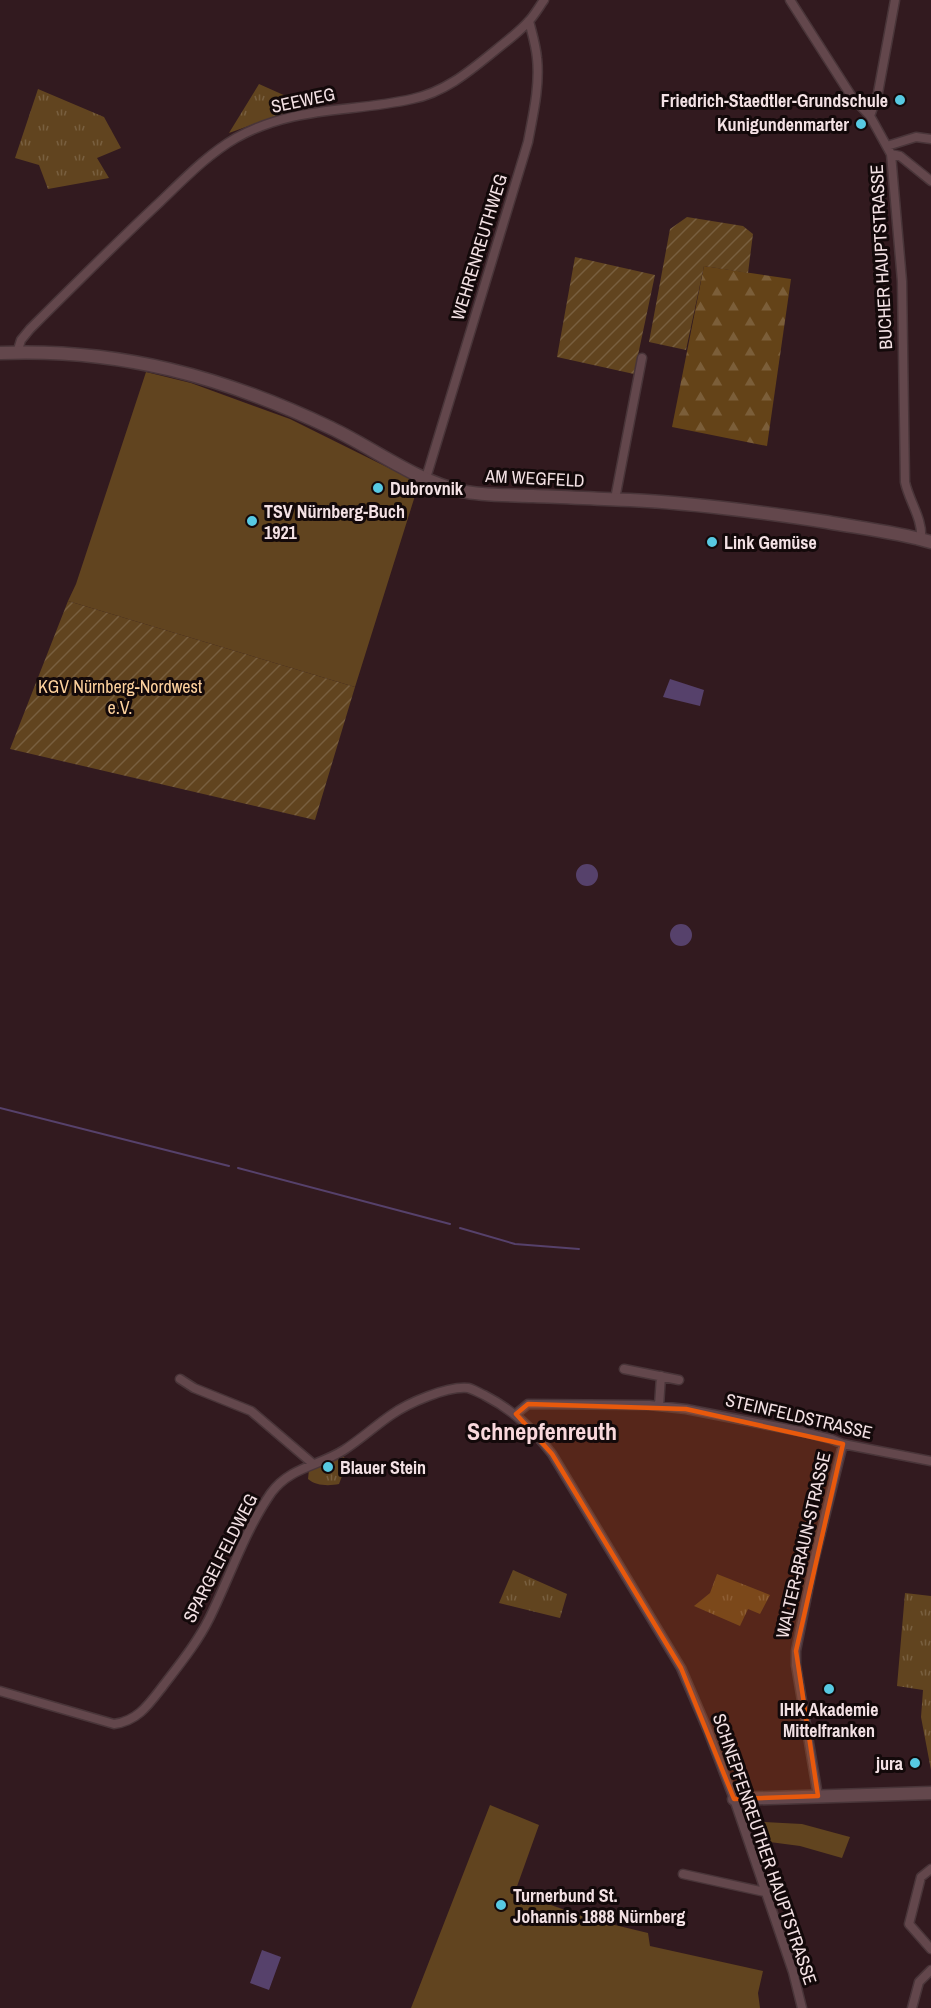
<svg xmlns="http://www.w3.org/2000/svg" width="931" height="2008" font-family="'Archivo Narrow',sans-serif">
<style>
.grass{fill:url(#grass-tufts)}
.forest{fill:url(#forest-firs)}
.park{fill:#61441f}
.garden{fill:url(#garden-furrows)}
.water{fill:#56416b}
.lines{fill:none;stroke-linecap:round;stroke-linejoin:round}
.stream{stroke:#56416b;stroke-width:2}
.street-casing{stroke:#493539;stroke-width:11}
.secondary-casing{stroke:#493539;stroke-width:15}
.street{stroke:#63474c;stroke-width:8}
.secondary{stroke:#63474c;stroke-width:12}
.marked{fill:#e8590c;fill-opacity:0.2;stroke:#e8590c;stroke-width:4.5;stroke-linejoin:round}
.poi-dot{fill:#57c9e2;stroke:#13090a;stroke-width:2}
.labels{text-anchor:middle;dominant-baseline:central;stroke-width:6;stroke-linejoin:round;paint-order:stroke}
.street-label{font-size:18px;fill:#f3e1e4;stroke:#13090a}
.poi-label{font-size:18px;font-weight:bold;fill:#f3e1e4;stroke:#13090a;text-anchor:start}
.park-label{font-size:18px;fill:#fed29e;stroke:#13090a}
.district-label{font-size:24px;font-weight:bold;fill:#f9d8dc;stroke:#13090a}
</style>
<defs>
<pattern id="grass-tufts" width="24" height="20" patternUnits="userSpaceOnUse" patternTransform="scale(1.5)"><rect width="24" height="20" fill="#61441f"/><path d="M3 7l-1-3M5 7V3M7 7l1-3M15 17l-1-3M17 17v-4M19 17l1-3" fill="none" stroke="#785f3f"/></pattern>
<pattern id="forest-firs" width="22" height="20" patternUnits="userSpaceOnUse" patternTransform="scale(1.5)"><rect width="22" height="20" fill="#644318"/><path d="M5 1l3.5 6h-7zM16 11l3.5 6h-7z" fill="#7b5e39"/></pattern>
<pattern id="garden-furrows" width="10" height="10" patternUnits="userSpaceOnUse" patternTransform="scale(1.5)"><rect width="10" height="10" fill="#61441f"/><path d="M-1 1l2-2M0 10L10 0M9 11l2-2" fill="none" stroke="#785f3f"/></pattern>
</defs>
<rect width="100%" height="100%" fill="#321a1f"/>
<path class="grass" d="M259,84L306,105L229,133Z
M38,89L104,117L121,148L97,158L109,178L48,189L39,165L15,158Z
M344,1457L347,1463L339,1484C329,1486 316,1486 308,1479L309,1470Z
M513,1570L567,1594L560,1618L499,1603Z
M717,1574L770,1595L760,1614L748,1609L740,1626L694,1606L710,1593Z
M905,1593L931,1596V1770L921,1717L923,1690L897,1686Z"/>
<path class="forest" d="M704,266L791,279L767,446L672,427Z"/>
<path class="park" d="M146,372L191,383L290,419L419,483L355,687L68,601L76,584Z
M490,1805L539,1825L515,1892L590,1919L648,1933L650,1946L763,1971L758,1993L760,2008H411Z
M764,1822L802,1824L850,1837L842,1858L800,1846L762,1841Z"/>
<path class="garden" d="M687,217L743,226L753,234L748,273L704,266L686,350L649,342L670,229Z
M575,257L655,275L634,374L557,357Z
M68,601L355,687L315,820L10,749Z"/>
<path class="water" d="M670,679L704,690L700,706L663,697Z
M576 875a11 11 0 1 1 22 0a11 11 0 1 1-22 0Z
M670 935a11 11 0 1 1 22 0a11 11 0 1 1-22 0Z
M262,1950L281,1957L269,1990L250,1983Z"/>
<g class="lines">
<path class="stream" d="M0,1108L229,1166
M238,1168L450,1224
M460,1228L515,1244L579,1249"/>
<g class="street-casing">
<path id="street" d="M790,0L852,97L870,116L891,154L902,281L905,482C909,501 923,519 921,539
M870,116L878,93L895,0
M887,146L916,137L931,139
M891,154L900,156L931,181
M17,353L21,340L30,329C73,286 116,243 160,202C184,179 208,154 236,138C295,105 350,113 412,99C446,92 471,70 497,49C508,40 519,32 528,22C534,16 539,7 544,0
M426,478L528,142C533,115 540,86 537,58C536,46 532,33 529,21
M615,499L642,358
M624,1369L679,1380
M180,1379L194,1388L251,1411L312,1463
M659,1406L661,1376
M516,1414L528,1404L649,1405L686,1409L804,1432L831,1439L843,1444L931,1461
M0,1691L114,1724C138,1721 149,1704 163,1686C179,1665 197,1643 209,1619C230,1577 244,1532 271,1493C290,1467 319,1466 344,1450C361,1439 375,1426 391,1415C408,1403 447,1386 468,1388C473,1389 479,1393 484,1395C513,1410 532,1428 552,1454L681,1668L708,1731L734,1799L793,1972L802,2008
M818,1796L796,1665V1651L813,1565L843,1444
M931,1869L921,1877L909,1924L931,1949
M683,1874L765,1892
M912,2008L919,1982L931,1970"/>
</g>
<g class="secondary-casing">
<path id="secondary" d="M0,353C119,348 224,377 331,428C373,448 416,481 461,491C485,496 510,495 533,496C566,497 598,499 630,500C696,503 761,512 827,522C861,528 897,532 931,542
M734,1799L931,1793"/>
</g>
<use href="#street" class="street"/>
<use href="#secondary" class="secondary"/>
</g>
<path class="marked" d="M528,1404L686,1409L843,1444L796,1651L818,1796L734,1799L681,1668L552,1454L516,1414Z"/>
<g class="poi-dot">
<circle cx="900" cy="100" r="6"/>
<circle cx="861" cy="124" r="6"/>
<circle cx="378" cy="488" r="6"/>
<circle cx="252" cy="521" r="6"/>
<circle cx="712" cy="542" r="6"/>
<circle cx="328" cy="1467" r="6"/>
<circle cx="829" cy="1689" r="6"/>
<circle cx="915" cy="1763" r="6"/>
<circle cx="501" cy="1905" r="6"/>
</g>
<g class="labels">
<g class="street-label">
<text transform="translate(303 100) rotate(-12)">SEEWEG</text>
<text transform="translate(479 247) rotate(-73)">WEHRENREUTHWEG</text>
<text transform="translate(881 257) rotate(-93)">BUCHER HAUPTSTRASSE</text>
<text transform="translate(535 478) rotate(3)">AM WEGFELD</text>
<text transform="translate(799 1416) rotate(13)">STEINFELDSTRASSE</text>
<text transform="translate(803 1545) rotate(-77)">WALTER-BRAUN-STRASSE</text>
<text transform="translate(220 1558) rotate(-63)">SPARGELFELDWEG</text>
<text transform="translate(765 1849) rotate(71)">SCHNEPFENREUTHER HAUPTSTRASSE</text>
</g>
<g class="poi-label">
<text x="888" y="100" text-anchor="end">Friedrich-Staedtler-Grundschule</text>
<text x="849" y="124" text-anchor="end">Kunigundenmarter</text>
<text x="390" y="488">Dubrovnik</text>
<text x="264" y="511">TSV Nürnberg-Buch<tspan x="264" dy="21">1921</tspan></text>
<text x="724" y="542">Link Gemüse</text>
<text x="340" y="1467">Blauer Stein</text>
<text x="829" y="1709" text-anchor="middle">IHK Akademie<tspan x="829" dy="21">Mittelfranken</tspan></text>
<text x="903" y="1763" text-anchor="end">jura</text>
<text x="513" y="1895">Turnerbund St.<tspan x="513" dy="21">Johannis 1888 Nürnberg</tspan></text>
</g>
<g class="park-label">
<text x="120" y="686">KGV Nürnberg-Nordwest<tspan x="120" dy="21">e.V.</tspan></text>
</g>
<g class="district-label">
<text x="542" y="1431">Schnepfenreuth</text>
</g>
</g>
</svg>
